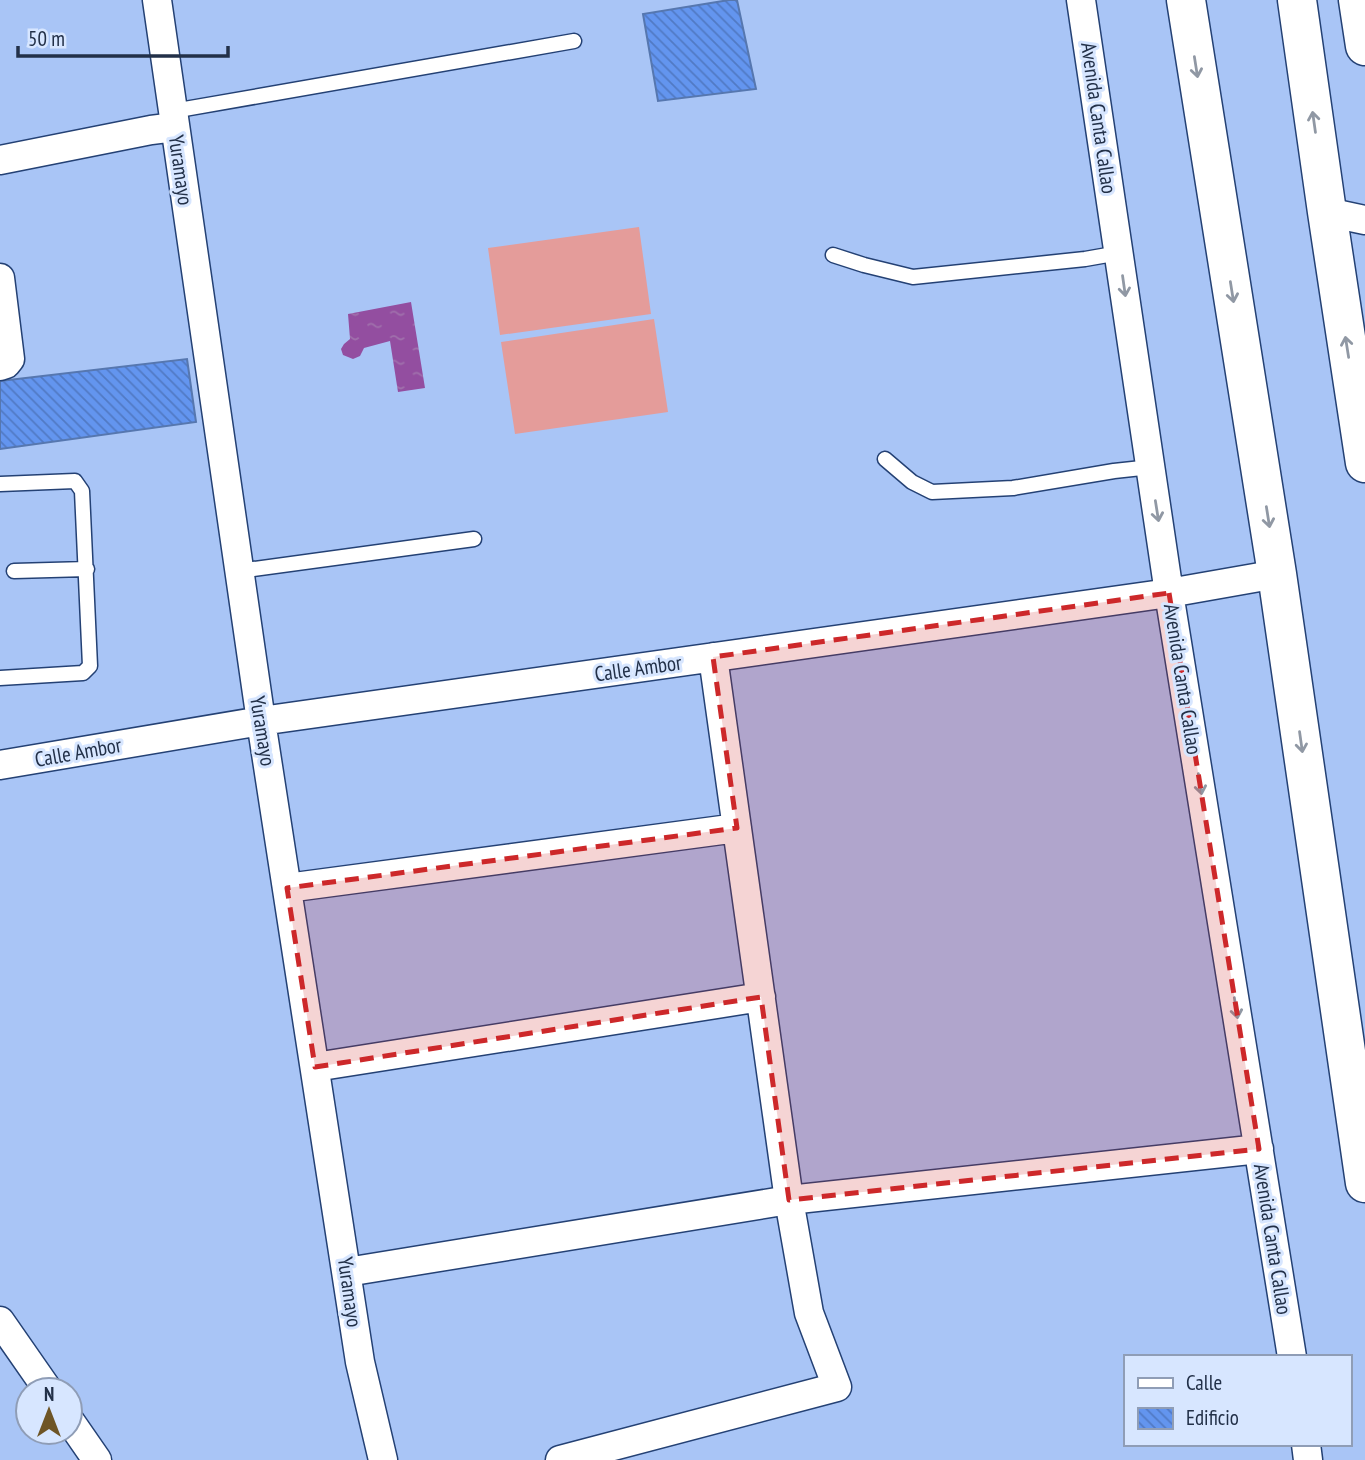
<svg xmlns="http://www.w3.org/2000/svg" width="1365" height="1460" font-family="'PT Sans Narrow',sans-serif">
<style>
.grass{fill:#e49c9a}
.water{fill:url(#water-ripples)}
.building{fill:url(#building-back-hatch);stroke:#5677af;stroke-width:2}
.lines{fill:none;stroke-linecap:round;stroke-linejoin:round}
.lane-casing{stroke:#244174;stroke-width:17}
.street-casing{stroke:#244174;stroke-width:31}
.secondary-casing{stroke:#244174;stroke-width:41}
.primary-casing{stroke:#244174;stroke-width:41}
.lane{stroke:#fff;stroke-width:14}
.street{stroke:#fff;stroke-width:28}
.secondary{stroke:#fff;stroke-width:38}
.primary{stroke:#fff;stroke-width:38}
.oneway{stroke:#9098a4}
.marked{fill:#cd282a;fill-opacity:0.2;stroke:#cd282a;stroke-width:5;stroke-dasharray:14 9;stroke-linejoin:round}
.labels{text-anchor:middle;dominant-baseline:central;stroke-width:6;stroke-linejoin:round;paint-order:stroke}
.street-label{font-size:21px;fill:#223048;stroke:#d7e6ff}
</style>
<defs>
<pattern id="water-ripples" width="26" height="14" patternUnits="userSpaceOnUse" patternTransform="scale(1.75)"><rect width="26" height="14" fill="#934ea0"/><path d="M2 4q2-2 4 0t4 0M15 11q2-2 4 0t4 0" fill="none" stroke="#a070ac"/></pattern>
<pattern id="building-back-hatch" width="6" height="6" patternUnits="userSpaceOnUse" patternTransform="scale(1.75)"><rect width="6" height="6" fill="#6395ef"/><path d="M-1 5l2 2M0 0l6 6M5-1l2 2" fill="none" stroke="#517ac4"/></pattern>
</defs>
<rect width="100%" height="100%" fill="#a9c5f6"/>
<path class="grass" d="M639,227L651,314L500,335L488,248Z
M654,319L668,412L515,434L501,342Z"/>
<path class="water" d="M411,302L425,388L398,392L390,341L364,348L360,356L353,359L343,355L341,349L344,344L350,339L348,314Z"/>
<path class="building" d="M729,0H737L756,89L658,101L643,14Z
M187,359L196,422L0,449V381Z"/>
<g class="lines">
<g class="lane-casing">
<path id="lane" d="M173,111L574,41
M833,255L864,265L913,277L1085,259L1119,253
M885,459L912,482L932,492L1013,488L1114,471L1151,467
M0,484L75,481L82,491L90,666L83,673L0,678
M14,571L87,569
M239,571L474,539"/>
</g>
<g class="street-casing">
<path id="street" d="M157,0L261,721L360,1362L383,1460
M1081,0L1169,593L1292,1357
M0,160L151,130L175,127
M1327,212L1365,220
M0,278L10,359L6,364L0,366
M0,765L261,721L1169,593L1277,574
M287,888L737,828
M315,1067L761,997
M347,1272L789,1200L1259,1149
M0,1321L48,1390
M70,1421L97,1460
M1306,1444L1308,1460
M560,1460L837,1387L809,1313L789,1200L713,657"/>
</g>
<g class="secondary-casing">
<path id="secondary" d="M1358,0L1365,46"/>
</g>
<g class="primary-casing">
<path id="primary" d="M1186,0L1277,574L1365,1183
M1297,0L1327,212L1365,463"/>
</g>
<use href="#lane" class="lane"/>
<use href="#street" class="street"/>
<use href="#secondary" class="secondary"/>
<use href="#primary" class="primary"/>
</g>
<defs><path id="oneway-shaft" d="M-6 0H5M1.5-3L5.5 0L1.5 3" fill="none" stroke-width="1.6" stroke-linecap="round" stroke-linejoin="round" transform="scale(1.75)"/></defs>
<g class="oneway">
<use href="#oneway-shaft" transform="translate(1196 67) rotate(81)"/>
<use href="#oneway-shaft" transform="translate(1314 122) rotate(-98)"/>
<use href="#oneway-shaft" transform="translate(1124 286) rotate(82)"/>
<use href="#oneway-shaft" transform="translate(1232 292) rotate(81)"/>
<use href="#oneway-shaft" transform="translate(1347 347) rotate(-99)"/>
<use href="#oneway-shaft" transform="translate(1157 511) rotate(81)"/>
<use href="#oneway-shaft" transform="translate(1268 517) rotate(81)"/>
<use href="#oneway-shaft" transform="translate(1301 742) rotate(82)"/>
<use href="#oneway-shaft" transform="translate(1200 784) rotate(81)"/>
<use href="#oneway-shaft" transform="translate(1236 1008) rotate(81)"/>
</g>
<path class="marked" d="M1169,593L1259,1149L789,1200L761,997L315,1067L287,888L737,828L713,657Z"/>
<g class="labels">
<g class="street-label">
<text transform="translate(1099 118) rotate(82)">Avenida Canta Callao</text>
<text transform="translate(181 170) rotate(82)">Yuramayo</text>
<text transform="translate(638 668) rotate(-8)">Calle Ambor</text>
<text transform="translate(1183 679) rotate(81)">Avenida Canta Callao</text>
<text transform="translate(263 731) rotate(81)">Yuramayo</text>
<text transform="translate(78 752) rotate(-10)">Calle Ambor</text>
<text transform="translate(1273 1239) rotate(81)">Avenida Canta Callao</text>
<text transform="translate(350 1292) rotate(82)">Yuramayo</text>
</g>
</g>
<rect x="1124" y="1355" width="228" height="91" fill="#d7e6ff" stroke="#8f9db6" stroke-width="2"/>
<rect x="1138" y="1378" width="35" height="10" fill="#ffffff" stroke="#8f9db6" stroke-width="2"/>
<text x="1186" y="1390" font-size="21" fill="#223048">Calle</text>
<rect x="1138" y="1408" width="35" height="21" fill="url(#building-back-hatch)" stroke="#8f9db6" stroke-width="2"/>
<text x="1186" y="1425" font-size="21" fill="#223048">Edificio</text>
<g transform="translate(49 1411)"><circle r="33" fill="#d7e6ff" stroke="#8f9db6" stroke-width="2"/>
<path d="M0-5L12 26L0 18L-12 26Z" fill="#6e5526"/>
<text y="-10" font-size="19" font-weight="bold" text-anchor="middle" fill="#223048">N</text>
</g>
<path d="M18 46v10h210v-10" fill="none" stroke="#223048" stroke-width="3.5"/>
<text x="28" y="46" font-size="21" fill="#223048" stroke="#d7e6ff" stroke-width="5" paint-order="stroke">50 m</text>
</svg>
